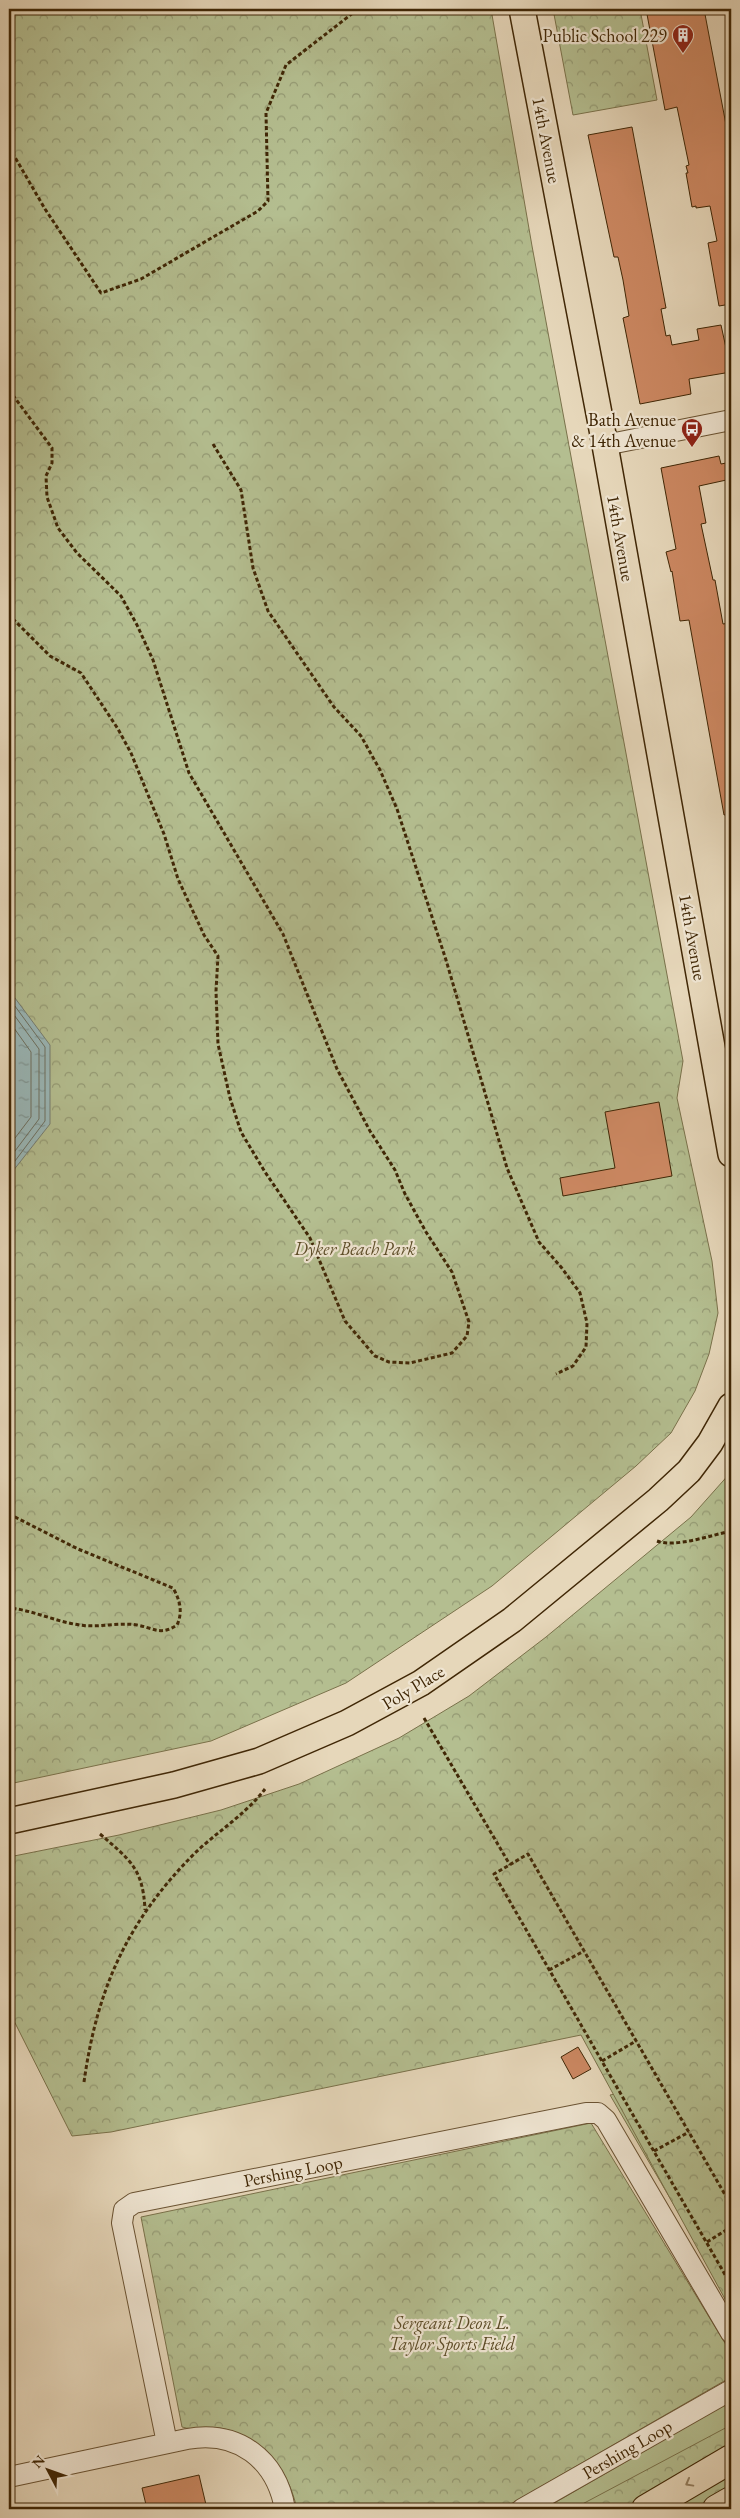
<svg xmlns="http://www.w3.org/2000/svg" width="740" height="2518" font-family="'EB Garamond',serif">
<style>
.grass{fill:#b4be90;stroke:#7a724b}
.park{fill:url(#park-crowns);stroke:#7a724b}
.water{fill:url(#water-ripples);stroke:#757d71}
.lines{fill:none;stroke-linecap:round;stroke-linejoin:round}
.shore{stroke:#6c6f5f;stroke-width:1}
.building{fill:#cc8862;stroke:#402706}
.minor-casing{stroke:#6a5333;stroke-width:22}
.major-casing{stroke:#402706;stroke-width:28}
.highway-casing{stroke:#402706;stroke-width:30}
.path{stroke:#402706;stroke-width:3;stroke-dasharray:4 2.5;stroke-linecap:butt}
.minor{stroke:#efe5d2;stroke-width:20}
.major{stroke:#e6d7ba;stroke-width:25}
.highway{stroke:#e6d7ba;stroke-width:28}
.oneway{stroke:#937f60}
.labels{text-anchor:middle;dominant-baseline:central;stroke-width:4.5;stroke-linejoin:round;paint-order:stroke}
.poi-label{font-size:18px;fill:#402706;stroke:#efe5d2;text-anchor:end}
.street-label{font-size:18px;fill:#402706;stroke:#efe5d2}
.park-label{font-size:18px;font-style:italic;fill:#5d4d28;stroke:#efe5d2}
</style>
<defs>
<pattern id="park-crowns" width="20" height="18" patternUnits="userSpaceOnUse" patternTransform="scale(1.25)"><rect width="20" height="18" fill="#b4be90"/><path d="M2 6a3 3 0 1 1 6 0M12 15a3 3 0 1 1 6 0" fill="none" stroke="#949a74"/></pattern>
<pattern id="water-ripples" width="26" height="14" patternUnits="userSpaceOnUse" patternTransform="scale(1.25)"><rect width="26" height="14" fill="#99b7b8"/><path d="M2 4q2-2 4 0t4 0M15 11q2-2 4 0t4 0" fill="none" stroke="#7e9594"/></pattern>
</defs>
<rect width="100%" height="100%" fill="#e6d7ba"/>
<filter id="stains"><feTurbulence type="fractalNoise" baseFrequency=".004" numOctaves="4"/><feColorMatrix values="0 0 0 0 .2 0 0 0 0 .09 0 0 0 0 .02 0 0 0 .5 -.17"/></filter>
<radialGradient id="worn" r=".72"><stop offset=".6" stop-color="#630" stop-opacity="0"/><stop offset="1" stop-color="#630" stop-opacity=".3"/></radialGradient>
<path class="grass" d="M615,2094L731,2303L610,2095Z
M731,2401V2439L600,2509H544Z"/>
<path class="park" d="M9,9H491L532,246L683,1061L677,1098L712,1261L718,1313L709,1354L695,1391L671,1433L636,1466L492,1586L346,1683L211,1741L9,1784Z
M553,9H640L657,100L573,115Z
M731,1472V2310L581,2035L111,2132L72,2136L9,2011V1857L119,1835L221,1810L299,1784L399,1738L469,1696L546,1637L691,1517Z
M591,2123L731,2353V2377L502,2509H297C288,2469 263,2436 220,2428C207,2426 194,2431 182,2427L141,2217Z
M731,2425V2509H573Z"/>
<path class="water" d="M9,990L50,1045V1124L9,1176Z"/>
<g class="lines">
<path class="shore" d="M9,998L45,1047V1121L9,1169
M9,1008L39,1049V1119L9,1159
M9,1021L31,1052V1117L9,1146"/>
</g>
<path class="building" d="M646,9H704L731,151V304L719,306L708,243L717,241L710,206L696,208V206L692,207L686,173H688L686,166L689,165L677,107L665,110Z
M632,127L666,308L661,309L666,336L670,335L672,345L699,340L697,329L721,325L726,348L731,347V372L689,379L691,394L640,404L623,318L629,316L623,280L618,257H614L588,135Z
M719,456L721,464L731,462V479L699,486L706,523L701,524L713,580H715L723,624L729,623L731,637V814L724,815L689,620L680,621L672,571L671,572L666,552L676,549L661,468Z
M659,1102L672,1176L563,1196L560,1178L615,1168L605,1112Z
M578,2047L591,2069L573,2079L561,2057Z
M199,2475L207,2509H147L142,2488Z"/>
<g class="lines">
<g class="minor-casing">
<path id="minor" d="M605,445L731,420
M167,2443L122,2223L124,2210L134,2203L586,2113H598L606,2120L731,2333
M9,2477L187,2439C238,2430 276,2459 285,2509
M522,2509L731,2390"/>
</g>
<g class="major-casing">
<path id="major" d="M522,9L605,445L731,1154
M9,1821L174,1785L259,1761L347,1723L421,1683L512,1620L658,1500L689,1471L710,1443L731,1406"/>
</g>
<g class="highway-casing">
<path id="highway" d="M646,2509L731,2459
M717,2509L731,2501"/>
</g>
<path class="path" d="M9,147L45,209L101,293L141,279L258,211L268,201L266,113L286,65L358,9
M9,390L52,448V463L46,476L47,497L58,528L77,553L121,596L137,625L153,660L189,773L283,934L337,1069L370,1131L395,1170L405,1194L426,1232L452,1272L469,1322L467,1336L452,1353L410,1363L389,1362L375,1356L345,1321L310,1238L265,1172L241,1132L230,1098L218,1044L216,991L218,956L204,935L178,879L164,834L131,753L118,729L81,673L50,656L9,615
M213,444L241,490L253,568L268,611L334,707L361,736L380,770L397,809L446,960L507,1168L539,1242L561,1267L580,1293L587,1323L586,1347L573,1366L556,1374
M9,1514L78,1549L173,1588C180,1600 183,1612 177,1625C160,1636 154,1628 137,1625C118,1622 99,1628 80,1625C56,1622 33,1610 9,1608
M657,1541C675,1548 712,1535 731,1531
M424,1718L510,1865
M100,1834C130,1860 143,1868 145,1910
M549,1970L584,1951
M602,2061L636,2041
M84,2082C97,1989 127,1921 195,1853C217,1832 246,1814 265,1789
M654,2151L689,2132
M731,2205L528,1854L494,1874L731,2285
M707,2242L731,2227"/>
<use href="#minor" class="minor"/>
<use href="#major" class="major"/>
<use href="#highway" class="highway"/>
</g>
<defs><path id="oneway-chevron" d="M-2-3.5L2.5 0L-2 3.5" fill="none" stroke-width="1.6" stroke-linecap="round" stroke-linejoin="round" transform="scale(1.25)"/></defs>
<use class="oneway" href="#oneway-chevron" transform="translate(689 2483) rotate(151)"/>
<defs>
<g id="building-pin" transform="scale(1.125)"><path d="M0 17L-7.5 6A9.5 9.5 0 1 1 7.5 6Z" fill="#8f2418" stroke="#efe5d2"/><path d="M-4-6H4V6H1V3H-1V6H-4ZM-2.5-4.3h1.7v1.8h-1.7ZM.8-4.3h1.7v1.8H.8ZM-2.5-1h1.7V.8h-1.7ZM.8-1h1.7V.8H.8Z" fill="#fff"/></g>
<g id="bus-pin" transform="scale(1.125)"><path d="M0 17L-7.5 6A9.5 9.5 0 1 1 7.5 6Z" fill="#8f2418" stroke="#efe5d2"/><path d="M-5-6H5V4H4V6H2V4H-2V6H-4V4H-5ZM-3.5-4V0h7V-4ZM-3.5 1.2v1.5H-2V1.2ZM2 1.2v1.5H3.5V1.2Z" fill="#fff"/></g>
</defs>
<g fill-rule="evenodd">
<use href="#building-pin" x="683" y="35"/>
<use href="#bus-pin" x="692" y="429"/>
</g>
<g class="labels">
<g class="poi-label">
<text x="667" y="35">Public School 229</text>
<text x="676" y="419">Bath Avenue<tspan x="676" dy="21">&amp; 14th Avenue</tspan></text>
</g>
<g class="street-label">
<text transform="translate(547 140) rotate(79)">14th Avenue</text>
<text transform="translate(621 538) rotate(80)">14th Avenue</text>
<text transform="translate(693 937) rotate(80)">14th Avenue</text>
<text transform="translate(413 1687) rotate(-31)">Poly Place</text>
<text transform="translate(293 2171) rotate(-11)">Pershing Loop</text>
<text transform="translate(627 2449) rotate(-30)">Pershing Loop</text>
</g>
<g class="park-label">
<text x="355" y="1248">Dyker Beach Park</text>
<text x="452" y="2322">Sergeant Deon L.<tspan x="452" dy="21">Taylor Sports Field</tspan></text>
</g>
</g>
<rect width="740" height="2518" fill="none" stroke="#e6d7ba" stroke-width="30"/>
<rect x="10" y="10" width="720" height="2498" fill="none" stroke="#402706" stroke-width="2.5"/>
<rect x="15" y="15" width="710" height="2488" fill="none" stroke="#402706"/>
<g transform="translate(48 2470) rotate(311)" stroke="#efe5d2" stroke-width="4" paint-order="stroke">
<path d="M0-4L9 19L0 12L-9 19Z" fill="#402706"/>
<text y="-8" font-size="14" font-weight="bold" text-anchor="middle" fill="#402706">N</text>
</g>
<rect width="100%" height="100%" filter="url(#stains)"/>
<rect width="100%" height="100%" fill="url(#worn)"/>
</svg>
